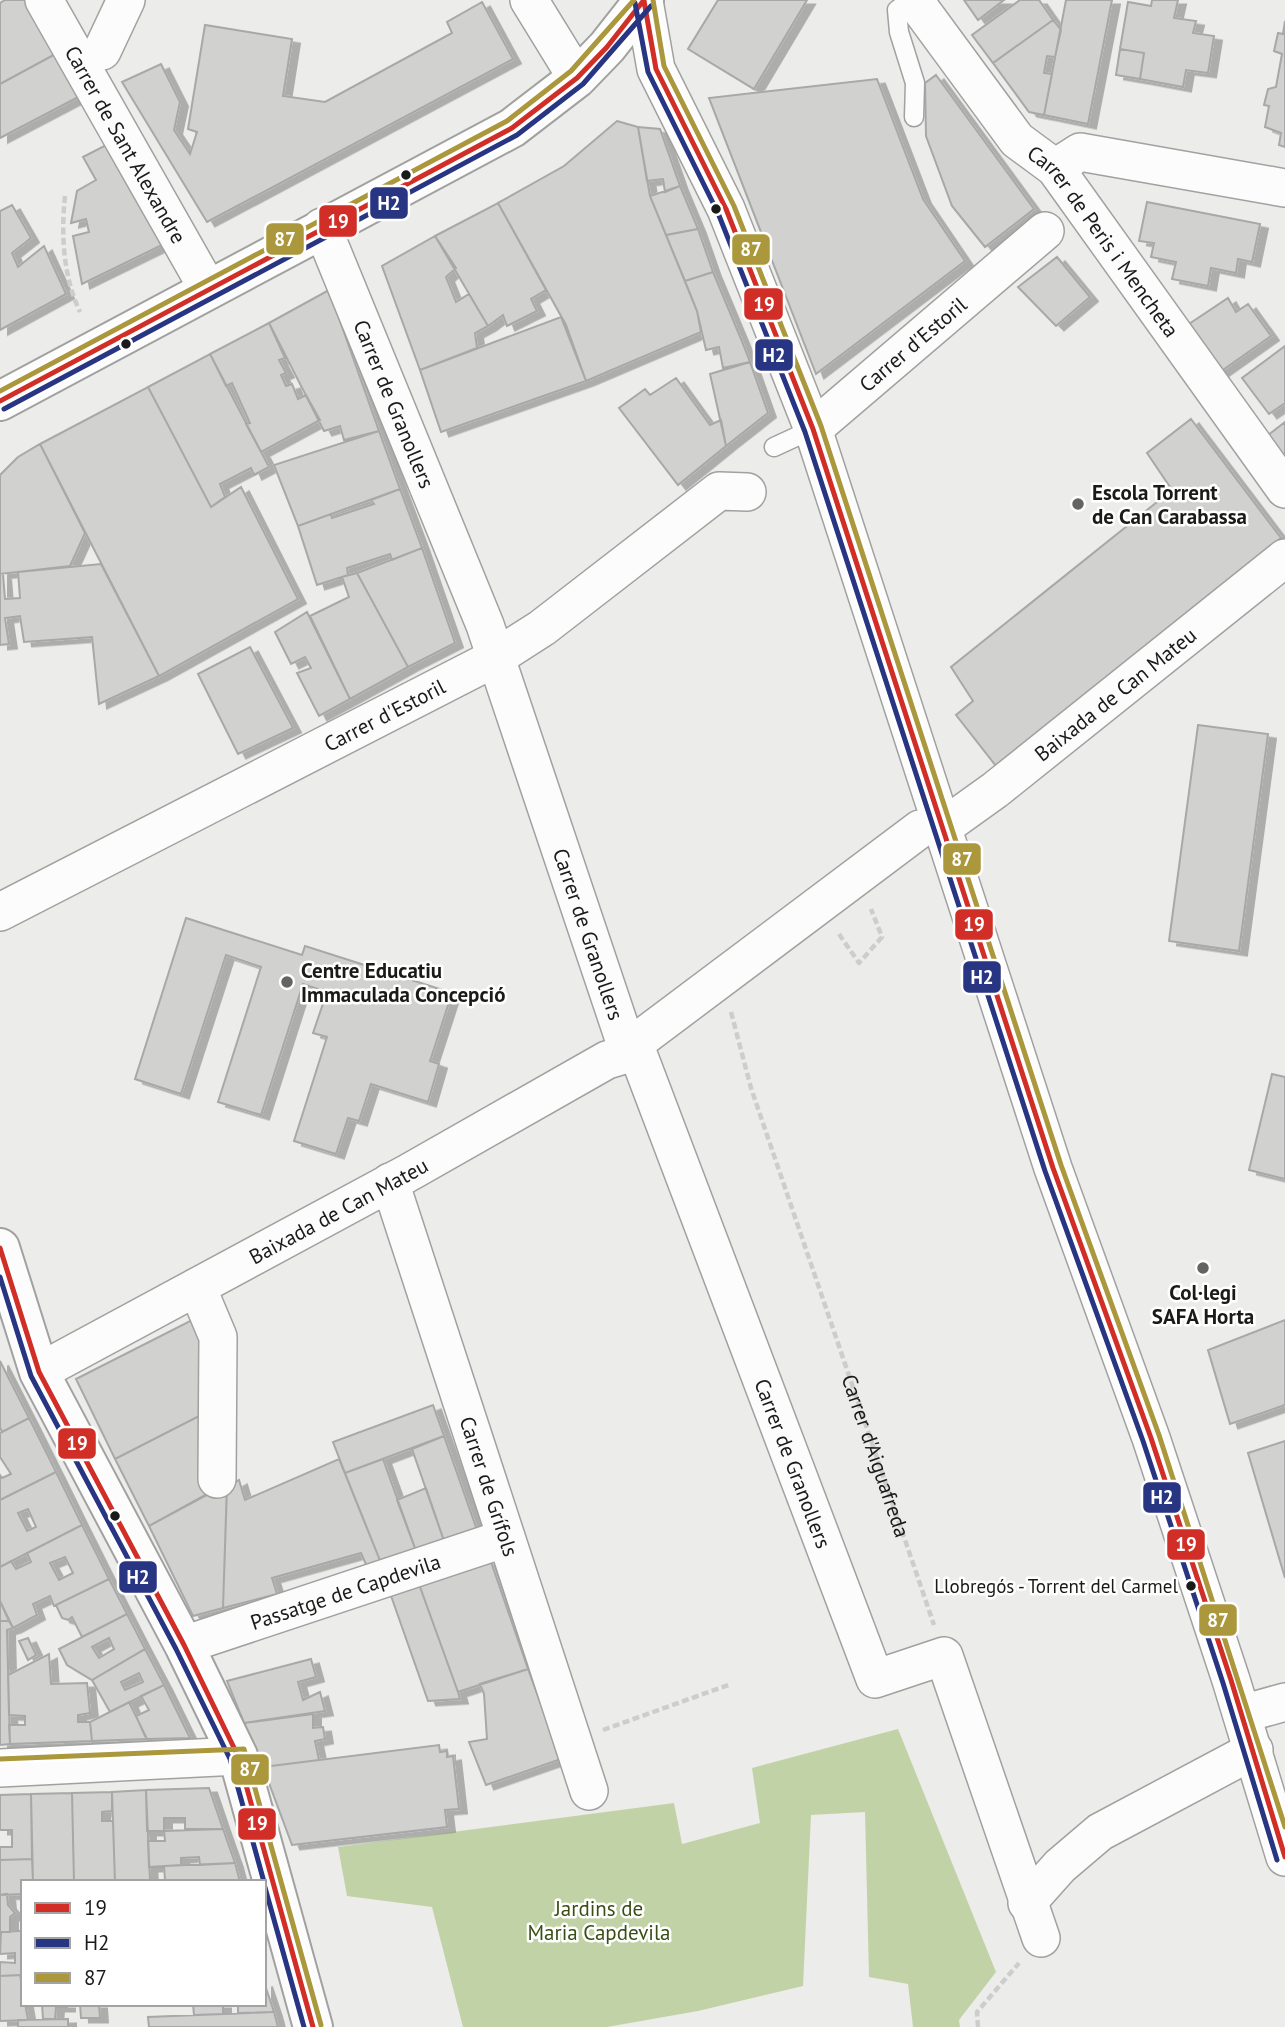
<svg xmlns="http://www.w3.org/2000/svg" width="1285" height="2027" font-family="'PT Sans',sans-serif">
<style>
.forest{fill:#c1d3a6}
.building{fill:#d1d1d0;stroke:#a7a8a7;stroke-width:2;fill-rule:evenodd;filter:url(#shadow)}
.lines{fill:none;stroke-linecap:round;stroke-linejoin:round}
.lane-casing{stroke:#a1a1a0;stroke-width:21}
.street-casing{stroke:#a1a1a0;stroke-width:40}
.secondary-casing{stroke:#a1a1a0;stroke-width:42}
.path{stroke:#cccdcc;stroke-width:4.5;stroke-dasharray:7 3.5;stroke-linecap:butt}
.lane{stroke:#fcfcfc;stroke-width:18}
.street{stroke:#fcfcfc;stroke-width:37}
.secondary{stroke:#fcfcfc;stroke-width:38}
.bus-1-casing{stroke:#fff;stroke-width:10}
.bus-2-casing{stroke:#fff;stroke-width:10}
.bus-3-casing{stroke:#fff;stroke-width:10}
.bus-1{stroke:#d02e26;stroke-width:5}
.bus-2{stroke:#283583;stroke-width:5}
.bus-3{stroke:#ab973c;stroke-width:5}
.bus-dot{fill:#1a1a19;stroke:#fff;stroke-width:2.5}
.poi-dot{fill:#646462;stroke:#fff;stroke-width:2.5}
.labels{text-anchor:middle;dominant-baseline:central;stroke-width:5;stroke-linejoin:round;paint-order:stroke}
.bus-label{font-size:19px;fill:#1a1a19;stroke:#fff;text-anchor:end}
.street-label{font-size:21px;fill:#1a1a19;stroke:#fff}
.poi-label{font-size:21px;font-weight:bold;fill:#1a1a19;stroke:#fff;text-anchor:start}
.park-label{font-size:21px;fill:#3a4e13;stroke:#fff}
.line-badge{stroke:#fff;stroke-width:2.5}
.badge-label{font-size:19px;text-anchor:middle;font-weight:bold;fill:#fff}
</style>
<defs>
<filter id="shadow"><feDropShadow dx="8" dy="4.5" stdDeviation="0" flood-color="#0004"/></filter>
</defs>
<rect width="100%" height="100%" fill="#ececeb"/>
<path class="forest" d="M898,1729L996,1972L959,2020L960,2027H913L908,1984L869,1977L865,1812L811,1815L803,1986L698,2011L607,2027H463L432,1907L347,1896L338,1847L674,1803L682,1844L760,1823L752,1768Z"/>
<path class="building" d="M5,0H31L61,51L0,84V3Z
M718,0H807L754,89L688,49Z
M964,0H1004L978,20Z
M1020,0H1039L1053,20L993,63L972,35Z
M1066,0H1112L1088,124L1044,115Z
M1152,0H1178L1174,18L1196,21L1193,33L1214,36L1208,73L1186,70L1183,87L1140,79L1144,53L1120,49L1128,2L1151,6Z
M482,2L513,59L207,222L122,82L161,64L180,102L174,130L190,154L197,132L188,129L205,25L292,39L283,96L325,102L452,33L447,22Z
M1053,20L1061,30L1055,57L1047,56L1044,73L1052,74L1044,115L1029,112L993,63Z
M1285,21V147L1279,145L1281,133L1265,127L1269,106L1264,105L1268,89L1276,87L1282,54L1274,51L1278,33L1283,34Z
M1120,49L1144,53L1140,79L1116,75Z
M61,51L86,93L0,138V84Z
M936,75L1034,209L985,247L952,206L926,136L925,83Z
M877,79L923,199L965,261L816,374L709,98Z
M617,121L638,127L650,196L697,311L701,332L586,381L566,325L498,203L564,166Z
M638,127L660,129L680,186L665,192L663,179L647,181Z
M112,142L164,244L82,284L73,236L89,232L86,219L71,223L77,191L96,180L83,157Z
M680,186L698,229L666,235L650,196Z
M1147,202L1260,224L1252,262L1238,259L1236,273L1211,268L1208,286L1172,279L1176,262L1151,257L1154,243L1139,241Z
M498,203L546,290L531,299L537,311L507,326L503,315L488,326L435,236Z
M12,205L31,238L12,253L18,267L44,246L66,294L0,330V211Z
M698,229L713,272L685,281L666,235Z
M435,236L456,268L446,277L456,302L469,294L488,326L475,333L477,348L420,370L382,266Z
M1057,257L1090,297L1056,326L1018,287Z
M713,272L741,339L750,362L723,368L719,347L706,350L697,311L685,281Z
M329,290L379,431L344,440L340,426L324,431L269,323Z
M1228,298L1236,312L1248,304L1271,336L1220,372L1186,326Z
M561,317L586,381L441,432L420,370Z
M269,323L285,358L279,360L286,373L281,375L286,386L292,384L298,399L306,395L320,420L261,452L246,424L250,423L232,383L226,386L210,354Z
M1285,346V403L1269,414L1242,378Z
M210,354L269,467L254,475L251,468L220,484L225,497L211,507L148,387Z
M750,362L768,413L726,446L710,374Z
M676,378L710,425L721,420L726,446L678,485L619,408L645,389L650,395Z
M148,387L211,507L241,487L298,599L159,676L40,444Z
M1191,419L1281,538L996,766L956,715L973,701L951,667L1172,490L1147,453Z
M1285,422V460L1267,436Z
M379,431L400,489L298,526L274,465Z
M40,444L85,533L70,566L0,574V475L18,457Z
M400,489L422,548L392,560L390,554L347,568L348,575L317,585L298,526L331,514L332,518L374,504L371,500Z
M422,548L455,643L408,667L357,573Z
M101,564L159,676L99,704L92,637L24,642L20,616L5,618L9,644L0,645V574H3L5,599L20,598L18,572Z
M357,573L408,667L350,699L310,616L349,597L342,577Z
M307,612L350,699L319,716L297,673L311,668L305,657L291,664L275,632Z
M250,647L293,728L238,754L198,674Z
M1198,725L1268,734L1239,951L1169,941Z
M186,918L302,955L305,946L452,993L430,1061L439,1064L428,1102L371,1084L359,1121L348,1118L336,1154L294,1141L327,1037L313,1033L327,992L303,984L261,1115L218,1102L261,967L226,955L181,1094L135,1079Z
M1272,1074L1285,1077V1179L1249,1170Z
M198,1317L207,1412L115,1459L76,1379Z
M1285,1320V1405L1230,1424L1208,1350Z
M0,1361L29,1418L2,1432L0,1427Z
M433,1405L444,1436L345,1473L333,1442Z
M207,1412V1495L149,1526L115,1459Z
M29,1418L56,1472L0,1500V1475L2,1478L11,1474L0,1457V1433Z
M444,1436L477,1530L444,1541L412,1449Z
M1285,1441V1578L1248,1453Z
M339,1459L381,1563L368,1569L361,1553L272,1578L277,1594L223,1608L227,1487L239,1480L245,1500Z
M383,1459L416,1551L381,1563L345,1473Z
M56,1472L82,1525L0,1567V1500ZM28,1509L36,1527L27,1531L18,1513Z
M227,1483L223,1608L193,1616L149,1526Z
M426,1488L444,1541L416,1551L397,1500Z
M82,1525L109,1579L54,1606L50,1596L33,1604L37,1615L13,1628L0,1601V1567L11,1561L16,1569L31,1562L27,1553ZM65,1557L73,1573L59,1580L50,1563Z
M490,1559L528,1669L458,1692L419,1584Z
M109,1579L127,1614L82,1637L72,1617L68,1620L62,1618L56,1605Z
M419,1584L458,1692L460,1699L428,1701L390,1593Z
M0,1601L9,1621H0Z
M127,1614L145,1649L92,1680L67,1665L59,1649ZM109,1638L114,1649L99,1658L92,1647Z
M0,1621H9L13,1628L7,1630L10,1744L0,1745Z
M28,1638L36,1655L28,1660L19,1641Z
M145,1649L164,1685L110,1712L92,1680ZM139,1673L143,1682L125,1690L121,1682Z
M49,1654L51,1684L87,1683L90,1713L78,1715V1722H90L92,1741L10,1744L9,1725H25V1716L9,1715L8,1675Z
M311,1659L316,1677L298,1682L303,1700L320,1692L325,1711L244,1723L227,1681Z
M528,1669L561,1759L486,1785L469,1742L487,1739L484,1694L480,1684Z
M164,1685L190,1738L147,1739L145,1736L136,1716L149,1710L141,1696Z
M129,1702L147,1739L92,1741L90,1722Z
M313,1714V1728L323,1727L325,1739L315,1741L319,1760L263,1767L244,1723Z
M439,1745L440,1752L447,1751V1757L453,1756L459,1809L445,1810L447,1827L292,1845L263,1767Z
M209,1788L223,1829H185V1818H164V1831H147L146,1790Z
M146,1790L150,1881L115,1882L112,1792Z
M112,1792V1811L102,1812V1821H113L115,1882H74L72,1793Z
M72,1793L74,1882H33L31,1794Z
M31,1794L32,1859L0,1860V1847H12V1830H0V1795Z
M223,1829L235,1863L200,1865L199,1857L181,1858V1865L149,1867L148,1841H165L164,1831Z
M32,1859L33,1882H23V1894L0,1895V1860Z
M235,1863L240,1882H138L165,1880L164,1866Z
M7,1894L8,1905L15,1913L10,1917V1932H0V1895Z
M18,1931H23V1975L0,1976V1962L15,1963V1953L0,1954L1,1932Z
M20,1975L28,2020L0,2021V1976Z
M264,1982L274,2012L238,2013V2004H264Z
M42,2004H67V2007H56L55,2019H43Z
M80,2004H99L100,2018H81Z
M193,2004H223V2014L194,2015Z
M274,2012L278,2027H149L148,2017Z
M68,2019V2027H18V2020Z"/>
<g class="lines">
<g class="lane-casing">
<path id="lane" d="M910,0L897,10L899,32L915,83L914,117
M774,447L813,429"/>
</g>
<g class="street-casing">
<g id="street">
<path id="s2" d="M44,0L208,289"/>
<path d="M529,0L577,78"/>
<path id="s3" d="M914,0L1017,140L1055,168L1285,489"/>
<path d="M644,1L656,69L726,209L813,429L1053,1168L1151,1438L1231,1680L1285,1857"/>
<path d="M102,51L126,0"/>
<path d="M1055,168L1080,152L1285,188"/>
<path id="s4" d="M322,227L485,625L623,1036L637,1051L875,1679L944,1656L1041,1938"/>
<path id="s5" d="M813,429L1045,231"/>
<path id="s6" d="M942,828L995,790L1285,558"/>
<path id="s7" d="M0,912L495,658L542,628L719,491L747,492"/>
<path d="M643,1037L920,829"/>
<path id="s8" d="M390,1182L589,1791"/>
<path d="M197,1287L218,1337L217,1479"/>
<path id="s9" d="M39,1372L408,1173L607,1060L637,1051"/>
<path id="s10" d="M184,1645L506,1538"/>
<path d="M1242,1714L1285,1702"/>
<path d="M0,1768L238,1756"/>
<path d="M1027,1903L1060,1866L1100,1832L1254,1750"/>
</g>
</g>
<g class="secondary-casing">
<path id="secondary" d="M0,401L512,128L577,78L607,47L644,0
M0,1248L39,1372L184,1645L238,1756L313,2027"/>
</g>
<g class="path">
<path d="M65,196C61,235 63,276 80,312"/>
<path d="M839,934L859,963L882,937L871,909"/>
<path id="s1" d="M731,1012L751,1088L934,1625"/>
<path d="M603,1730L731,1684"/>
<path d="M978,2027L977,2012L1019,1963"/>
</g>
<use href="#lane" class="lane"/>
<use href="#street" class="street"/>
<use href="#secondary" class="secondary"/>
<g class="bus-1-casing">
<path id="bus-1" d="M644,1L656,69L726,209L813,429L1053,1168L1151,1438L1231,1680L1285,1857
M0,401L512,128L577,78L607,47L644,0
M0,1248L39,1372L184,1645L238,1756L313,2027"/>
</g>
<g class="bus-2-casing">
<path id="bus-2" d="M635,3L648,72L718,213L805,432L1045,1171L1143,1441L1223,1683L1277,1860
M4,409L517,135L583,84L651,6
M0,1277L31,1376L176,1649L230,1759L264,1882
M264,1884L304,2027"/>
</g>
<g class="bus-3-casing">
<path id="bus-3" d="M653,0L664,66L734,206L821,426L1061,1165L1159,1435L1285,1827
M0,391L507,121L571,71L634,0
M0,1759L244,1749L321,2025"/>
</g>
<use href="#bus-1" class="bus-1"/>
<use href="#bus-2" class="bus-2"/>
<use href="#bus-3" class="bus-3"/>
</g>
<g class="bus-dot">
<circle cx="406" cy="175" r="6"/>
<circle cx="716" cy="209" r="6"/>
<circle cx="126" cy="344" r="6"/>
<circle cx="115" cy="1516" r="6"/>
<circle cx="1191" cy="1586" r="6"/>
</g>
<g class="poi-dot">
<circle cx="1078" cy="504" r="7"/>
<circle cx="287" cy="982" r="7"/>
<circle cx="1203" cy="1268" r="7"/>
</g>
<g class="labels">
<g class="bus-label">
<text x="1178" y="1586">Llobregós - Torrent del Carmel</text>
</g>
<g class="street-label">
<text stroke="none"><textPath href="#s2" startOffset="166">Carrer de Sant Alexandre</textPath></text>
<text stroke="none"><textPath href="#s3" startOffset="308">Carrer de Peris i Mencheta</textPath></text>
<text stroke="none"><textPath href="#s5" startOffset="131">Carrer d'Estoril</textPath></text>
<text stroke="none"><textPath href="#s4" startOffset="191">Carrer de Granollers</textPath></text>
<text stroke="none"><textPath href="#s6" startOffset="219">Baixada de Can Mateu</textPath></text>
<text stroke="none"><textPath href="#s7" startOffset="432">Carrer d'Estoril</textPath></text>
<text stroke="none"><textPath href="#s4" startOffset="756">Carrer de Granollers</textPath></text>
<text stroke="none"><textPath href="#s9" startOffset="340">Baixada de Can Mateu</textPath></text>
<text stroke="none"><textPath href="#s1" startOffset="467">Carrer d'Aiguafreda</textPath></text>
<text stroke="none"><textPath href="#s4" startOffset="1325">Carrer de Granollers</textPath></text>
<text stroke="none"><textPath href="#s8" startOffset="320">Carrer de Grífols</textPath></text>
<text stroke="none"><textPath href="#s10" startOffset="170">Passatge de Capdevila</textPath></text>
</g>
<g class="poi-label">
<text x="1092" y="492">Escola Torrent<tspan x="1092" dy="24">de Can Carabassa</tspan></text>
<text x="301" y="970">Centre Educatiu<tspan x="301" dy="24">Immaculada Concepció</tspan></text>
<text x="1203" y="1292" text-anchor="middle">Col·legi<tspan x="1203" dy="24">SAFA Horta</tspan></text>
</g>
<g class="park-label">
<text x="599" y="1908">Jardins de<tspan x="599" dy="24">Maria Capdevila</tspan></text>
</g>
</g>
<g class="line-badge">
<rect x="369" y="186" width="40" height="34" rx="7" fill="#283583"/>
<rect x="318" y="204" width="40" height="34" rx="7" fill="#d02e26"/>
<rect x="265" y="222" width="40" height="34" rx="7" fill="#ab973c"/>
<rect x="731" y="233" width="40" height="33" rx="7" fill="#ab973c"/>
<rect x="743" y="287" width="41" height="34" rx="7" fill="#d02e26"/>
<rect x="754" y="338" width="40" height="34" rx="7" fill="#283583"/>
<rect x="942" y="842" width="40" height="34" rx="7" fill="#ab973c"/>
<rect x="954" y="908" width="40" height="33" rx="7" fill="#d02e26"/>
<rect x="962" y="960" width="40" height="34" rx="7" fill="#283583"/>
<rect x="57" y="1427" width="40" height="33" rx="7" fill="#d02e26"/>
<rect x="1142" y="1481" width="40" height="33" rx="7" fill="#283583"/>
<rect x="1166" y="1528" width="40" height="33" rx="7" fill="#d02e26"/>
<rect x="118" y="1560" width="40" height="34" rx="7" fill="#283583"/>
<rect x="1198" y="1603" width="40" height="34" rx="7" fill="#ab973c"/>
<rect x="230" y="1753" width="40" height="33" rx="7" fill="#ab973c"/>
<rect x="237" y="1807" width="40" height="34" rx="7" fill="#d02e26"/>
</g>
<g class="badge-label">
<text x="389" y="210">H2</text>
<text x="338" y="228">19</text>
<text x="285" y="246">87</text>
<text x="751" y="256">87</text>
<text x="764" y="311">19</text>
<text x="774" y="362">H2</text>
<text x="962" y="866">87</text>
<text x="974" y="931">19</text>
<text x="982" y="984">H2</text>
<text x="77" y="1450">19</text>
<text x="1162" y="1504">H2</text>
<text x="1186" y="1551">19</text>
<text x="138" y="1584">H2</text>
<text x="1218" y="1627">87</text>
<text x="250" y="1776">87</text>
<text x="257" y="1830">19</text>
</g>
<rect x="21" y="1880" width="245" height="126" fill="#ffffff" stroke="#a3a3a3" stroke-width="2"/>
<rect x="35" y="1903" width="35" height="10" fill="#d02e26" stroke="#a3a3a3" stroke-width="2"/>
<text x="84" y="1915" font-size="21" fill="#1a1a19">19</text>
<rect x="35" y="1938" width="35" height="10" fill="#283583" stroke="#a3a3a3" stroke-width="2"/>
<text x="84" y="1950" font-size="21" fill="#1a1a19">H2</text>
<rect x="35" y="1973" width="35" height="10" fill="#ab973c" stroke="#a3a3a3" stroke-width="2"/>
<text x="84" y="1985" font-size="21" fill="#1a1a19">87</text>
</svg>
